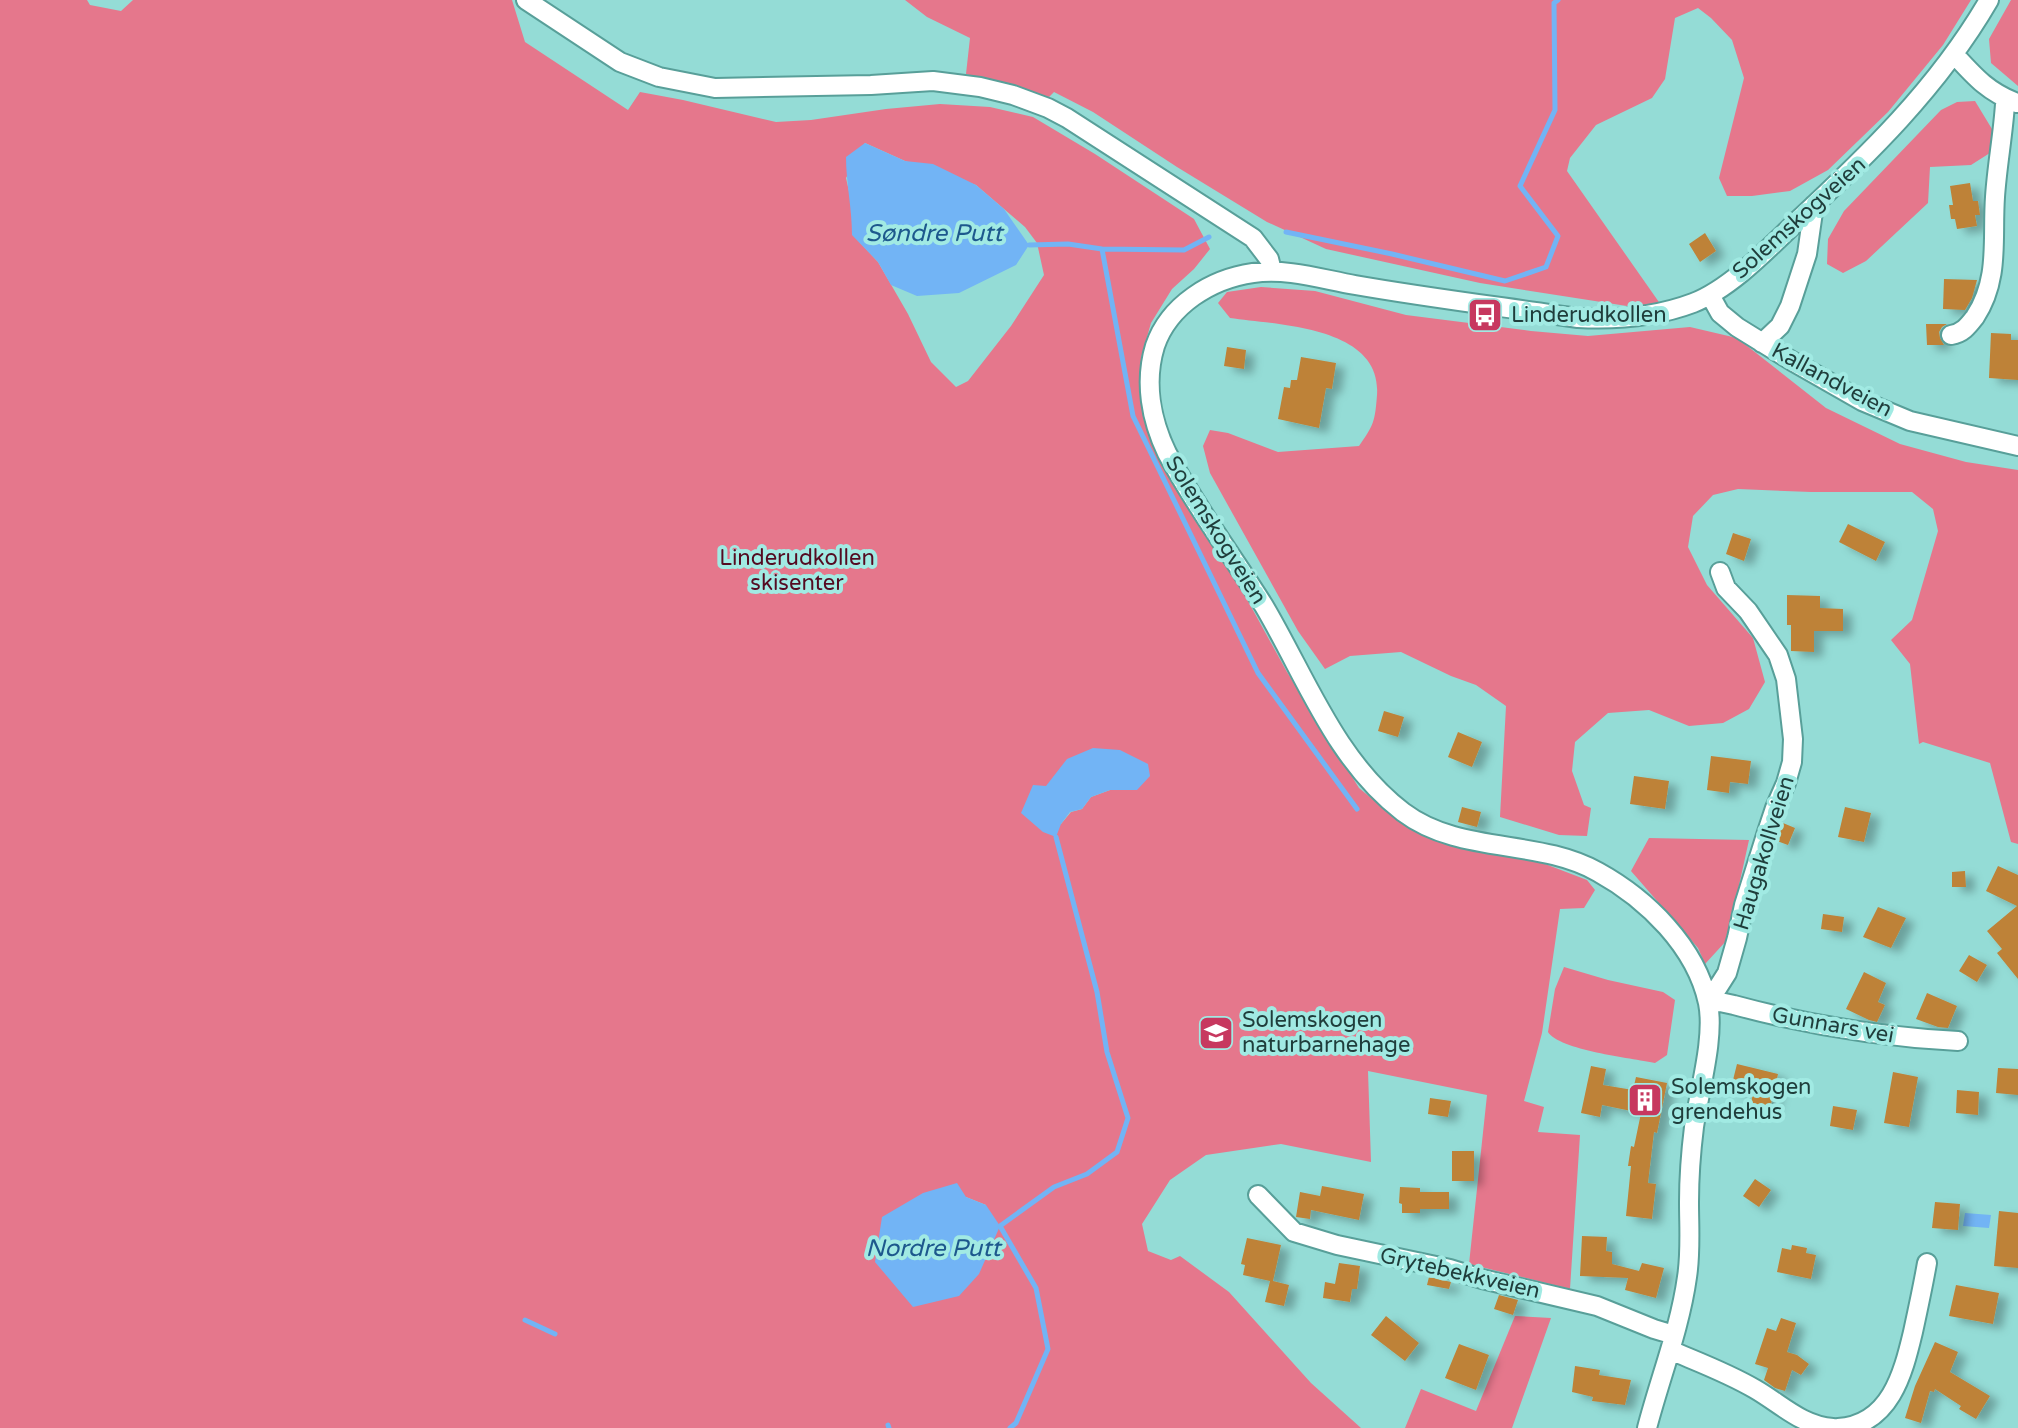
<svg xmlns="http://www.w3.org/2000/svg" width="2018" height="1428" font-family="'Varela Round',sans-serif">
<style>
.green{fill:#e5778c;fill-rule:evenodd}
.water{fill:#72b4f5}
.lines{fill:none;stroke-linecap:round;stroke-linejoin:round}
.stream{stroke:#72b4f5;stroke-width:5}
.building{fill:#be8237;filter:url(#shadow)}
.minor-casing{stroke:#589f99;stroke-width:22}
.minor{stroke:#fff;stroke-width:18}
.labels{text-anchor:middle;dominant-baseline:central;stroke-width:8;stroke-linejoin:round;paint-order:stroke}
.street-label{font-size:22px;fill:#1f3d3b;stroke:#a1eae3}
.poi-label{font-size:22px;fill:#1f3d3b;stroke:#a1eae3;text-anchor:start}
.park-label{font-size:22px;fill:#540a21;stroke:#a1eae3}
.water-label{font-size:24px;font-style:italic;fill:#1d588d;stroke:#a1eae3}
</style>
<defs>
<filter id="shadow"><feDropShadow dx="9" dy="5" stdDeviation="4" flood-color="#0004"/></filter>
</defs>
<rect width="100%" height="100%" fill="#94dcd6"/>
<path class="green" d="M0,0H87L90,5L121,11L133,0H512L525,42L628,110L640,92L683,100L776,122L811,120L886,109L940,104L990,107L1033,117L1095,154L1194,219L1210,249L1194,269L1172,289L1151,323L1141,358L1142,392L1237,581L1287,672L1359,788L1393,816L1427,836L1464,847L1540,862L1587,880L1595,890L1584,908L1560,909L1542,1033L1524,1101L1544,1107L1538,1132L1580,1135L1570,1289L1469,1264L1487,1095L1368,1071L1371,1162L1281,1144L1206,1155L1170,1180L1142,1224L1148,1251L1171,1260L1180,1256L1229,1292L1311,1383L1361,1428H0ZM865,143L905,161L976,185L1025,227L1037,243L1044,275L1011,326L968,381L956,387L931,362L908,314L878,262L852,234V205L846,178ZM1033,786H1046L1137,790H1110L1091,797L1082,809L1071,812L1061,824ZM966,1197L986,1205L876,1262Z
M905,0H1971L1943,45L1888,112L1828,170L1790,191L1752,196H1727L1719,178L1744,78L1732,40L1711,18L1698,8L1675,18L1665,79L1652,98L1596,125L1570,158L1567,171L1661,305L1627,306L1480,283L1326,249L1267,222L1177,167L1093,112L1054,92L1049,97L966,74L970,38L927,17Z
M2011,0H2018V86L1991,63L1989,39Z
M1975,101L1995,134L1993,151L1971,165L1930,167L1928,203L1866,261L1843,273L1827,264L1828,239L1844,211L1941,110L1957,102Z
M1261,287L1315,291L1406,315L1531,331L1588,336L1690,327L1737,338L1826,408L1900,444L1966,462L2018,470V844L2011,842L1990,763L1923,742L1919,744L1910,664L1891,640L1912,620L1938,531L1933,509L1912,492H1811L1738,489L1713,495L1693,516L1688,547L1707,585L1753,638L1765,682L1749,709L1723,723L1689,726L1649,710L1608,713L1575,742L1572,771L1584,805L1591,808L1587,836L1559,835L1500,817L1506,706L1476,685L1451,676L1401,652L1350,656L1325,669L1298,631L1210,473L1203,446L1210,430L1228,433L1278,452L1359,446C1374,425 1375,421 1377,395C1382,326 1277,325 1230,318L1218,303L1227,292Z
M1649,838L1749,840L1727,940L1705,964L1698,948L1631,871Z
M1564,967L1608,980L1663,992L1675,1000L1667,1055L1655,1063C1631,1058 1559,1050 1548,1032L1555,989Z
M1515,1316L1551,1318L1512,1428H1405L1421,1389L1476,1411Z"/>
<path class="water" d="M865,143L905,161L933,164L976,185L1004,209L1029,245L1016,265L959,293L917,296L891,285L878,262L852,235C852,208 846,183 846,157Z
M1093,748L1120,750L1148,764L1150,776L1137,790H1110L1091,797L1082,809L1070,812L1061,824L1056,837L1043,832L1021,813L1033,785L1046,786L1067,759Z
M957,1183L966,1197L986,1205L1000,1226L979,1274L959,1296L913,1307L875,1262L882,1217L923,1193Z
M1965,1213L1991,1215L1989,1228L1963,1226Z"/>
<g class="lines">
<path class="stream" d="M1286,232L1392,254L1505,281L1546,267L1558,236L1520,186L1555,110L1554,3L1558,0
M1029,245L1068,244L1102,249L1184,250L1209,237
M1102,249L1133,416L1258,673L1357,809
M525,1320L555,1334
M888,1425L889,1428
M1010,1428L1016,1423L1048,1349L1036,1288L1000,1226L1054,1187L1087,1174L1117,1152L1128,1118L1107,1052L1097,992L1056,837"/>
</g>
<path class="building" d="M1970,183L1973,201H1978L1980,215H1975L1977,226L1957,229L1955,219H1951L1949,205H1953L1950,186Z
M1705,233L1716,251L1700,262L1689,244Z
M1944,279L1977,280L1972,298L1965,310L1943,309Z
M1926,324H1947L1942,327L1939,332L1940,338L1944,345H1927Z
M1991,333L2011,334V340H2018V380L1989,378Z
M1227,347L1246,350L1244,369L1224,366Z
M1301,357L1336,363L1332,389L1326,388L1319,428L1278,419L1284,387L1290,388L1291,380H1297Z
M1848,524L1885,542L1876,561L1839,542Z
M1733,533L1751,539L1744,561L1726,554Z
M1787,595L1820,596V608L1843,609V631H1814V652L1791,651V625H1787Z
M1384,711L1404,717L1398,737L1378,731Z
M1458,732L1482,742L1472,767L1448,757Z
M1711,756L1751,761L1748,784L1730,782L1729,793L1707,790Z
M1634,776L1669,781L1665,809L1630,804Z
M1462,807L1481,812L1477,827L1458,822Z
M1845,807L1871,813L1864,842L1838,837Z
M1783,823L1795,828L1788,845L1777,841Z
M1998,866L2018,875V979L1997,953L2002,949L1987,931L2017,906L1986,891Z
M1965,871L1966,887H1952V872Z
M1878,907L1906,918L1891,948L1863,937Z
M1823,914L1844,917L1842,932L1821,929Z
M1969,955L1987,965L1977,982L1959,971Z
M1864,972L1886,983L1878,1002L1885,1005L1877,1022L1869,1020L1846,1009Z
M1927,993L1957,1006L1948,1028L1938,1027L1916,1019Z
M1737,1064L1778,1074L1770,1108L1751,1103L1753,1094L1731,1088Z
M1591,1066L1606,1069L1603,1085L1633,1090L1636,1077L1667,1083L1657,1133L1654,1132L1648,1183L1656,1184L1652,1219L1626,1216L1631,1166H1628L1631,1146L1634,1147L1641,1113L1602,1105L1600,1117L1581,1113Z
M1998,1068L2018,1069V1095L1996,1093Z
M1893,1072L1918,1077L1909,1127L1884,1123Z
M1957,1090L1979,1092L1978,1115L1956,1113Z
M1430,1098L1451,1101L1448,1117L1428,1114Z
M1833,1106L1857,1110L1853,1130L1830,1126Z
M1452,1151H1474V1181H1452Z
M1755,1179L1771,1190L1759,1207L1743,1196Z
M1322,1186L1364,1194L1359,1220L1311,1210L1310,1219L1296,1217L1300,1192L1320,1196Z
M1400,1187L1420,1188V1192H1449V1209H1420V1213H1402V1204L1399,1203Z
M1935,1202L1960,1204L1958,1230L1932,1228Z
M1999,1211L2018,1213V1268L1994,1266Z
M1582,1236L1607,1237L1606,1251L1612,1252V1264L1639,1271L1642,1263L1664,1268L1656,1298L1625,1290L1628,1278L1580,1276Z
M1247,1238L1281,1245L1273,1281L1289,1285L1284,1306L1265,1302L1270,1281L1243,1275L1245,1265L1241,1264Z
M1792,1245L1807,1248L1806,1253L1816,1255L1811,1279L1777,1272L1782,1248L1791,1250Z
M1339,1263L1360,1266L1357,1289H1352L1350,1302L1323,1298L1325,1282L1335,1284Z
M1429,1277L1451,1282L1449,1289L1427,1285Z
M1956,1285L1999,1293L1993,1324L1949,1316Z
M1499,1295L1518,1300L1513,1315L1494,1309Z
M1386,1316L1419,1343L1405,1361L1371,1335Z
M1781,1318L1796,1323L1787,1352L1797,1355L1809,1364L1801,1375L1792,1370L1785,1391L1775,1388L1764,1380L1768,1368L1755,1364L1767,1328L1776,1331Z
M1935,1342L1958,1352L1950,1372L1990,1396L1976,1419L1959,1409L1961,1406L1935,1389L1934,1392L1930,1391L1921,1423L1905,1418L1915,1386Z
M1459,1344L1489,1355L1476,1390L1445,1378Z
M1575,1366L1600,1370L1599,1375L1631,1380L1625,1405L1592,1401L1593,1397L1572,1392Z"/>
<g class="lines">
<g class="minor-casing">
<path id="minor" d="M526,0L620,62L659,77L715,88L871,85L933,81L980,87L1013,95L1048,108L1067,118L1253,238L1269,259L1272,271
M1954,54C1975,77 1988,92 2017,103
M1710,295L1720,313L1737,327L1792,361L1862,401L1910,421L2018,446
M1951,335C1963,333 1968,326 1975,317C2000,279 1992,239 1995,197C1997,166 2003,135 2005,104L2007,99
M1762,343L1780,326L1790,306L1807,254L1814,205
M1708,1003L1727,973L1737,938L1744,905L1767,832L1775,808L1786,783L1792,762L1793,739L1786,679L1778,655L1748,611L1726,588L1720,572
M1708,1003L1720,1002L1734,1005C1808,1025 1881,1037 1958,1041
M1258,1195L1294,1232L1337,1245L1450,1269L1482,1279L1597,1306L1654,1329L1674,1335
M1670,1350C1698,1362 1728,1373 1755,1389C1781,1404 1802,1426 1833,1428
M1647,1428C1660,1378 1680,1328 1687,1277C1691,1252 1689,1227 1689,1202C1689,1177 1691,1151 1694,1127C1699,1091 1715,1038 1708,1003C1696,947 1647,899 1598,872C1538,838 1460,855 1403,812C1335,760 1306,677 1264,606C1232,555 1195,506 1167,453C1151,420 1144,382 1155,346C1169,305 1211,279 1253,273C1287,268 1321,279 1355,285C1429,298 1504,307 1578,318C1617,320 1656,317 1693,303C1729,289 1765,252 1793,225C1867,156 1938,88 1989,0
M1838,1428C1890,1425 1903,1374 1913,1332C1918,1309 1923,1286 1927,1263"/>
</g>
<use href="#minor" class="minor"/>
</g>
<defs>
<g id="bus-square" transform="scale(1.8)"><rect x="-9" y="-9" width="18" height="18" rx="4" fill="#c7385f" stroke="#a1eae3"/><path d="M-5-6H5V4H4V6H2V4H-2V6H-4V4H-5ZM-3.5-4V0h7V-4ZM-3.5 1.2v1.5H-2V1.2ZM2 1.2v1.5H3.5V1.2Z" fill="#fff"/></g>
<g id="school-square" transform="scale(1.8)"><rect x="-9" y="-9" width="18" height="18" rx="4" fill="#c7385f" stroke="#a1eae3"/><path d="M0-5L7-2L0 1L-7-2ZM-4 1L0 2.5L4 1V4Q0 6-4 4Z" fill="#fff"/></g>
<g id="building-square" transform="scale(1.8)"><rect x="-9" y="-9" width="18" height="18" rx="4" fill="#c7385f" stroke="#a1eae3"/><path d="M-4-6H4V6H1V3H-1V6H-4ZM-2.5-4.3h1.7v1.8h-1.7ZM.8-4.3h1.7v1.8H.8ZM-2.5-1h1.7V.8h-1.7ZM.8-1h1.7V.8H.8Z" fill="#fff"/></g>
</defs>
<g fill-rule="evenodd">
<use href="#bus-square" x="1485" y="315"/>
<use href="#school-square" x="1216" y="1033"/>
<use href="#building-square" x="1645" y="1100"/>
</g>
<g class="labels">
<g class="street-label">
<text transform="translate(1799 218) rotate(-42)">Solemskogveien</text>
<text transform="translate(1832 380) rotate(28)">Kallandveien</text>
<text transform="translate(1216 530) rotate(58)">Solemskogveien</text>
<text transform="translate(1764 853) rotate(-73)">Haugakollveien</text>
<text transform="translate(1833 1025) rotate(10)">Gunnars vei</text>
<text transform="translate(1460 1273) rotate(13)">Grytebekkveien</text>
</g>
<g class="poi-label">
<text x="1511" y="315">Linderudkollen</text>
<text x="1242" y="1020">Solemskogen<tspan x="1242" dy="25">naturbarnehage</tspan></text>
<text x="1671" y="1087">Solemskogen<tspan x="1671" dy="25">grendehus</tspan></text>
</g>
<g class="park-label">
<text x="797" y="558">Linderudkollen<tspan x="797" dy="25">skisenter</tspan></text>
</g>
<g class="water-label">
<text x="934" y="233">Søndre Putt</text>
<text x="933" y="1248">Nordre Putt</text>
</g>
</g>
</svg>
